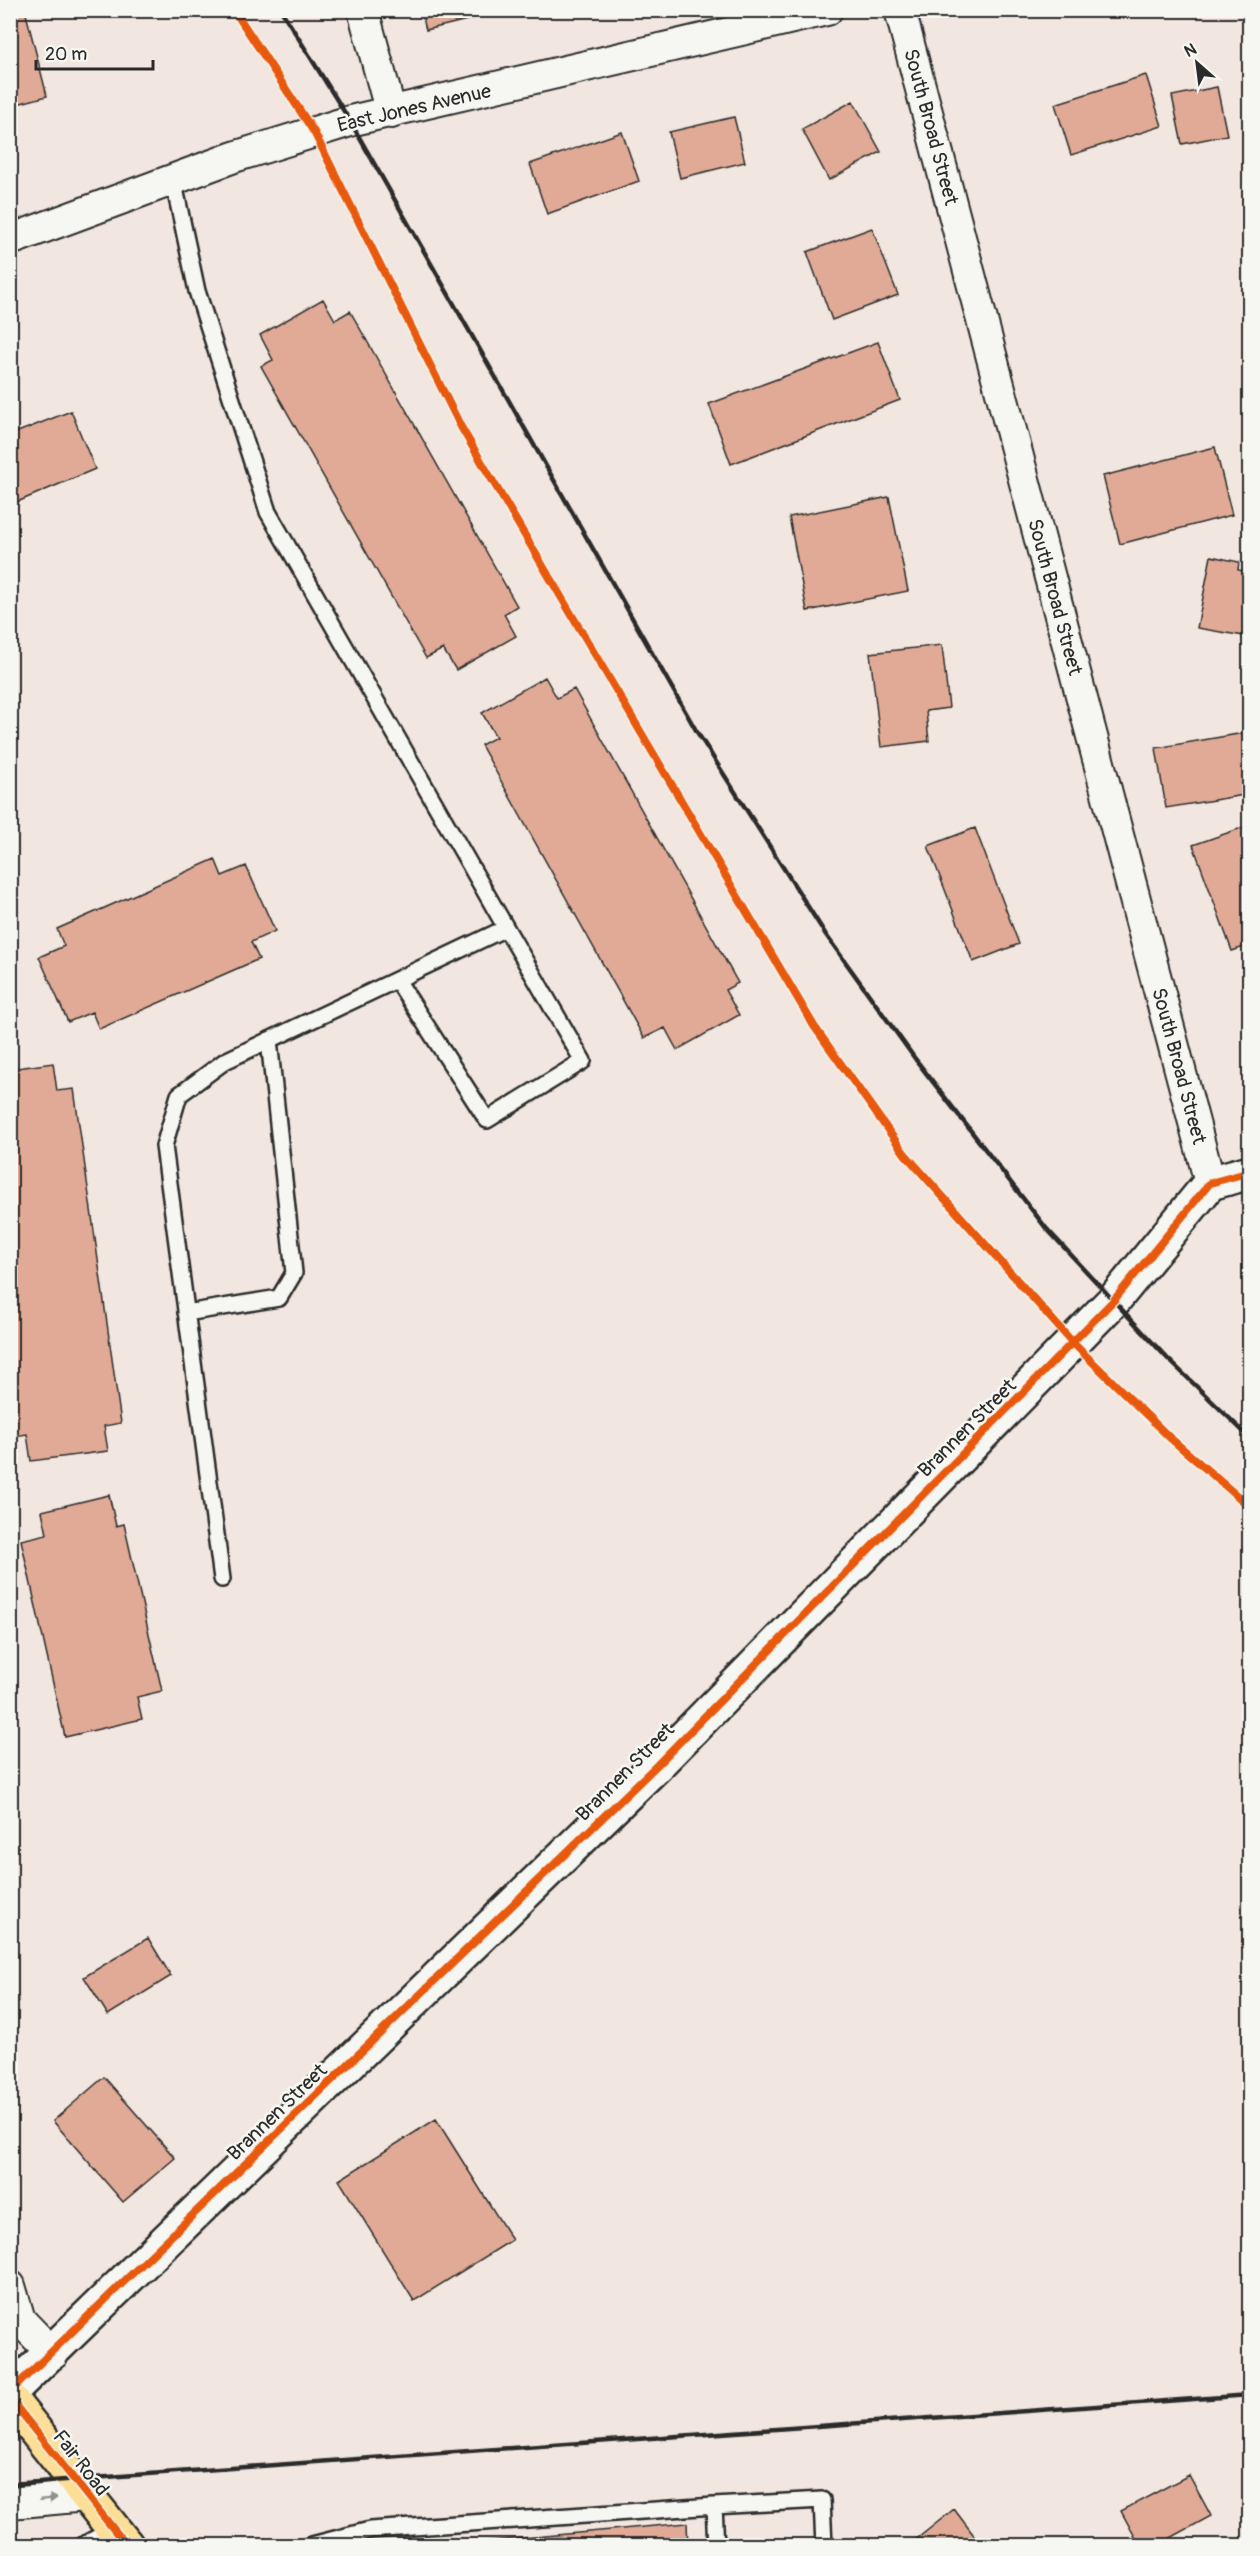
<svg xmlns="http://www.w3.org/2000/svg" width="1260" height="2556" font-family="Pangolin,sans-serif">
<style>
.building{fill:#e0aa96;stroke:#2b2b2b;stroke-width:1.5}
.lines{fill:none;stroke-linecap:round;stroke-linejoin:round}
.service-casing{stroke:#2b2b2b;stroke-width:20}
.minor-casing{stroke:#2b2b2b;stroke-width:34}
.tertiary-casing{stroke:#2b2b2b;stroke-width:38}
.primary-casing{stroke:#2b2b2b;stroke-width:38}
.service{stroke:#f6f6f2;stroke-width:15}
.minor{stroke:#f6f6f2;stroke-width:30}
.tertiary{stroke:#f6f6f2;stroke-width:33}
.primary{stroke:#fcde96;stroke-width:33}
.rail{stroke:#2b2b2b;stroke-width:4.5}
.cycleway-casing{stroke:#f6f6f2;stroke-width:11}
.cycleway{stroke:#e8590c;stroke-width:8}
.oneway{fill:#90908e}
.labels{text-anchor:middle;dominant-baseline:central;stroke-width:5;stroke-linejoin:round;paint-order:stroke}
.street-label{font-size:20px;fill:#2b2b2b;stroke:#f6f6f2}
</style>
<rect width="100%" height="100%" fill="#f2e7e0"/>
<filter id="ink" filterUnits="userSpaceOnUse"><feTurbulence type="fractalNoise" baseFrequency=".0167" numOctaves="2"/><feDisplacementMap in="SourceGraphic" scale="12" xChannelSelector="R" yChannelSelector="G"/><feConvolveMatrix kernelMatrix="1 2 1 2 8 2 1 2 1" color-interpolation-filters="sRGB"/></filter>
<g filter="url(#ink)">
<path class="building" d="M10,10H25L47,96L10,106Z
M421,10H491L492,14L426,30Z
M1146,75L1162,126L1071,155L1055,104Z
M1217,87L1227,135L1182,144L1172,96Z
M853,101L881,152L829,180L802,129Z
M734,117L745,162L680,178L669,132Z
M622,132L639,181L547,214L530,164Z
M872,228L898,295L832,320L807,252Z
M323,299L335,320L350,311L517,606L504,614L516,636L456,670L443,649L426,658L261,366L273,360L260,335Z
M878,342L900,400L731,464L709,404Z
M71,411L95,469L10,505V435Z
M1215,447L1232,515L1120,544L1103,476Z
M889,497L908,591L807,611L789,517Z
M1211,556L1239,562L1238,570L1250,572V637L1197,628Z
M942,645L949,708L926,711L929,741L881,747L870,653Z
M545,677L557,698L574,689L738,983L725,990L739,1015L677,1050L665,1028L644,1038L481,745L496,737L482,713Z
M1250,732V794L1166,808L1156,748Z
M1250,825V945L1232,951L1193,845Z
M975,828L1019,944L973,962L928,846Z
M215,859L222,876L246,866L275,931L251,942L259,959L99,1029L92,1012L68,1022L39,957L64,946L57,929Z
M53,1063L57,1091L74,1089L121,1423L104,1426L108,1451L31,1461L27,1434L15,1436L10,1403V1069Z
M109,1495L116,1526L124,1524L162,1691L137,1697L142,1719L65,1737L21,1540L47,1534L42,1511Z
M148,1938L171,1976L108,2015L84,1977Z
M104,2077L175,2158L123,2202L53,2121Z
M436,2119L512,2240L414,2301L339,2180Z
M1189,2475L1211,2516L1156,2546H1140L1121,2511Z
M954,2509L982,2546H908Z
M687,2523L688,2546H437Z"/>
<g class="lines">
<g class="service-casing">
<path id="service" d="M173,179L197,291L268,512L506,928L225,1061L179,1095L164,1146L222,1579
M397,980L487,1120L583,1061L506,928
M186,1313L279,1298L294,1273L269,1040
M714,2506L822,2500L824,2546
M81,2546L113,2529
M308,2546L370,2530L714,2506L716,2546"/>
</g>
<g class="minor-casing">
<path id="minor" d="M363,10L391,113
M900,10L1210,1183
M10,240L234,157L350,121L827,10
M10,2286L20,2320L53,2354
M10,2503L86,2496"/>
</g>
<g class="tertiary-casing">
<path id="tertiary" d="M10,2392L657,1765L1114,1300L1210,1183L1250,1172"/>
</g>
<g class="primary-casing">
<path id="primary" d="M10,2399L127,2546"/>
</g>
<use href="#service" class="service"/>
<use href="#minor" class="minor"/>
<use href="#tertiary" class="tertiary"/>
<use href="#primary" class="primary"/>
<path class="rail" d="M281,10L350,121L697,732L826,935L916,1060L1046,1228L1167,1358L1250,1438
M10,2484L1250,2395"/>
<g class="cycleway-casing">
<path id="cycleway" d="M234,10L314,132L461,427L814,1026L905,1154L1073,1343L1169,1437L1250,1507
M10,2392L657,1765L1114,1300L1210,1183L1250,1172
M10,2399L127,2546"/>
</g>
<use href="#cycleway" class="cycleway"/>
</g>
<defs><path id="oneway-solid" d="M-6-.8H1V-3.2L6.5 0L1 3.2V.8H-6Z" transform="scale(1.5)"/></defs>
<use class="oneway" href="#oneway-solid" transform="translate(48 2499) rotate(-5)"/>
</g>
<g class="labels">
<g class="street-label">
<text transform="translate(414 108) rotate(-13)">East Jones Avenue</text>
<text transform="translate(931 127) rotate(75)">South Broad Street</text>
<text transform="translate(1055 597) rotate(75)">South Broad Street</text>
<text transform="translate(1179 1066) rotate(75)">South Broad Street</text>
<text transform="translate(967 1428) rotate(-45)">Brannen Street</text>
<text transform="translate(625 1772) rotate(-45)">Brannen Street</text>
<text transform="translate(277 2112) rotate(-44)">Brannen Street</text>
<text transform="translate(81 2463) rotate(52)">Fair Road</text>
</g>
</g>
<rect width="1260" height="2556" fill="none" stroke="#f6f6f2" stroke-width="36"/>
<rect x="18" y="18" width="1224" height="2520" fill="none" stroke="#2b2b2b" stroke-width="2" filter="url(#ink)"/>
<g transform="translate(1197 63) rotate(332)" stroke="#f6f6f2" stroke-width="4.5" paint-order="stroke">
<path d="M0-4.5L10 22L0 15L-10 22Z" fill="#2b2b2b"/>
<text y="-9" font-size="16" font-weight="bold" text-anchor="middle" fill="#2b2b2b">N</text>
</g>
<path d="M36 60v9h117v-9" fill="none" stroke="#2b2b2b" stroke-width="3"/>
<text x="45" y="60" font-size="18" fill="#2b2b2b" stroke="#f6f6f2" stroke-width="4.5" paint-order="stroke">20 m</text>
</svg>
